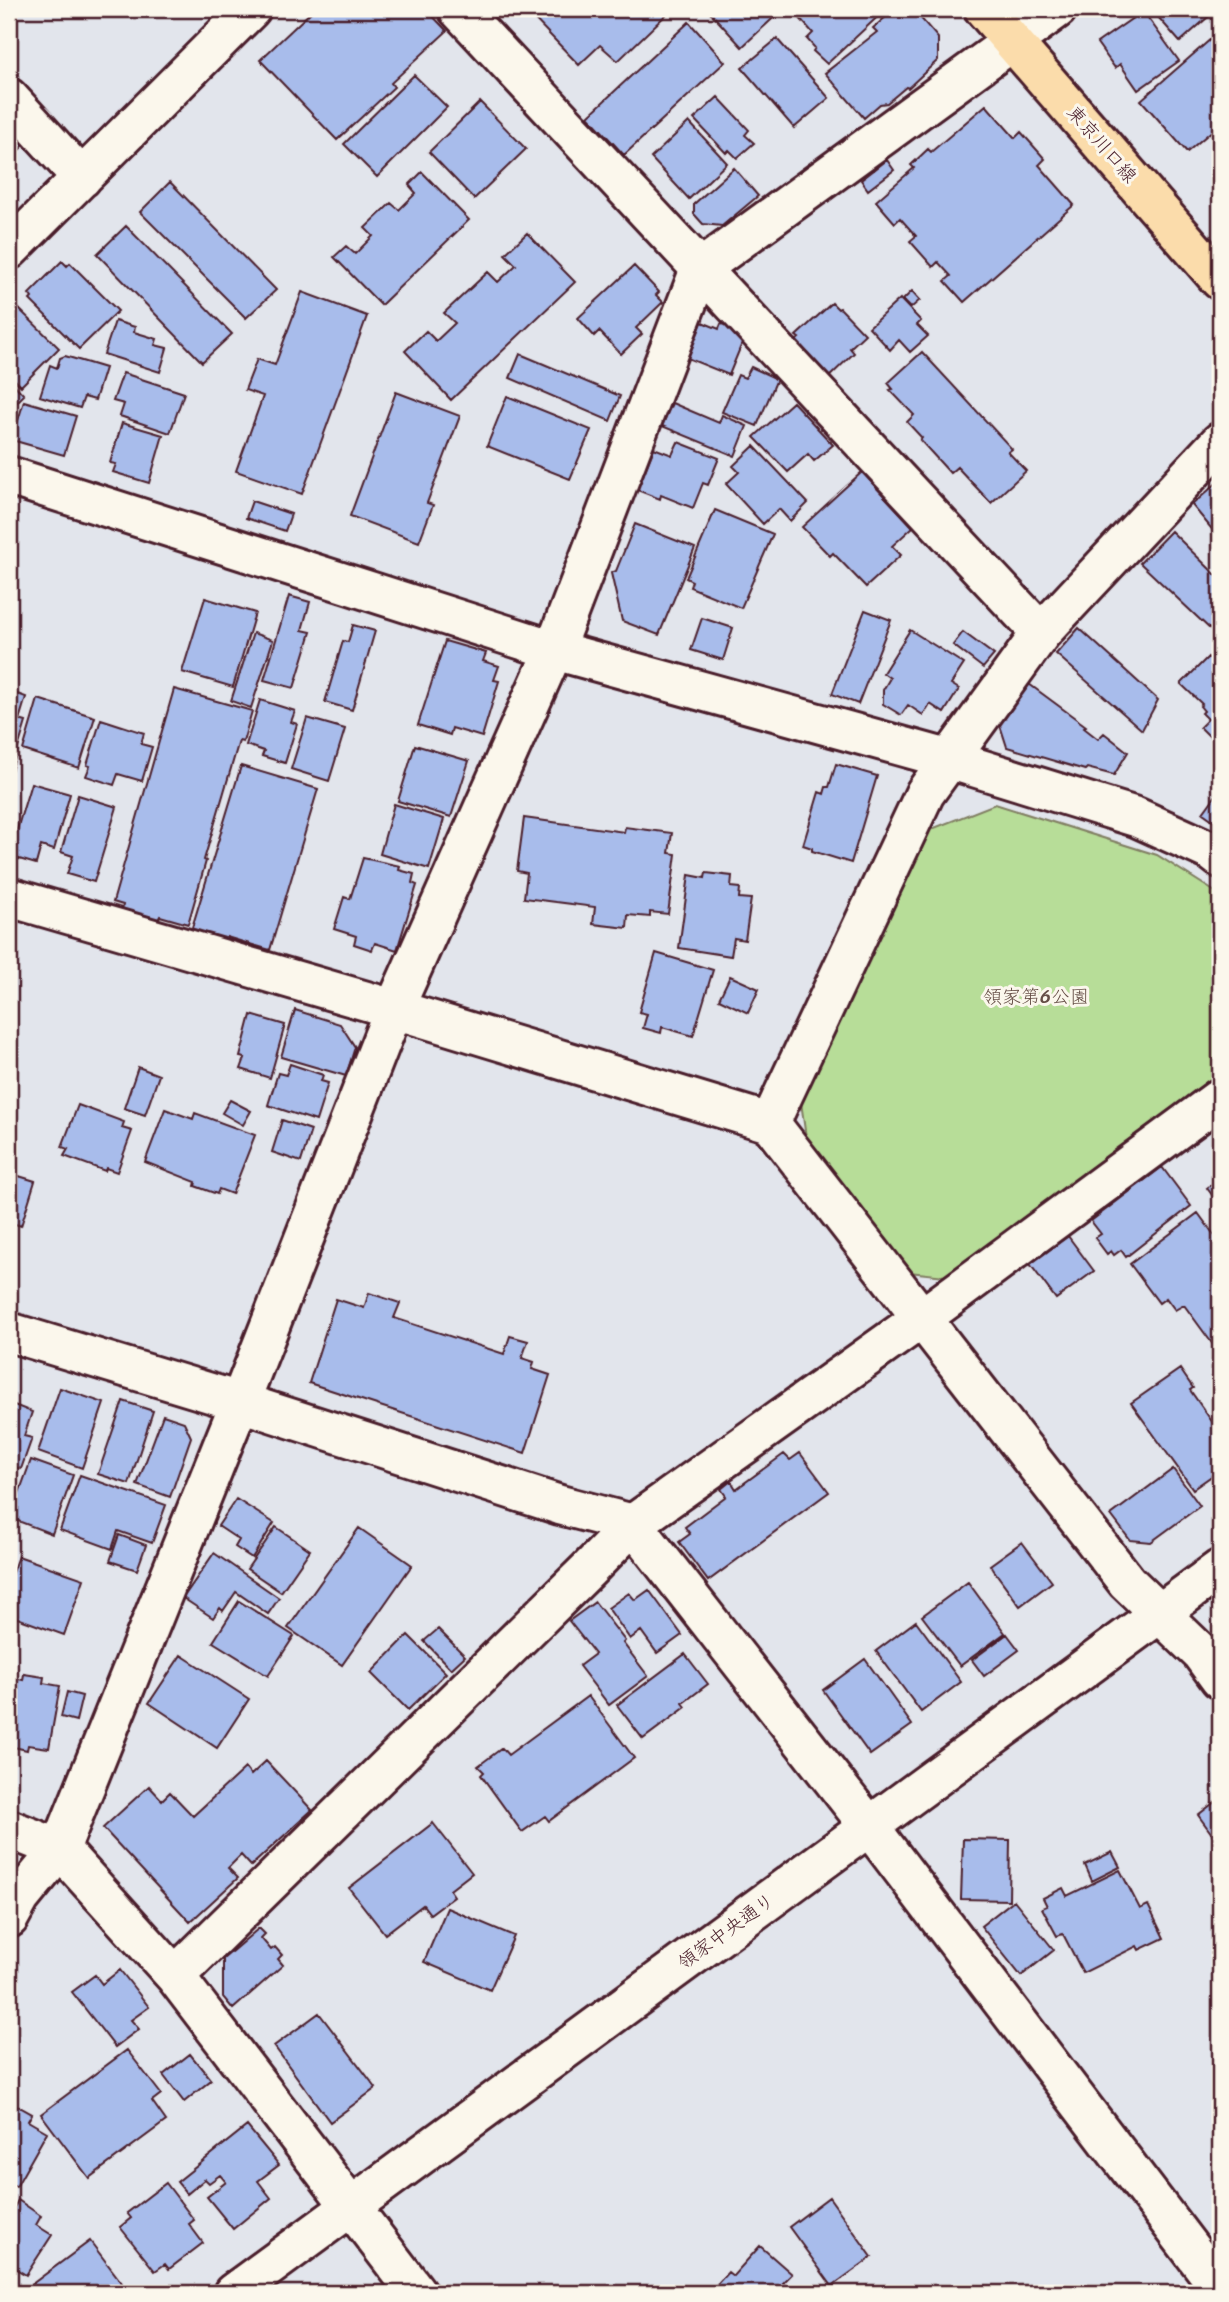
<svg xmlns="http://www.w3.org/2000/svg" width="1229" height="2302" font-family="Sriracha,'Klee One',sans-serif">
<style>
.green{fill:#b7dd98;stroke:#807e62;stroke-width:2}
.building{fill:#a8bceb;stroke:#4a1f2b;stroke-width:2}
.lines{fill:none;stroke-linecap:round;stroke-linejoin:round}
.minor-casing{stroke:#4a1f2b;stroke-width:44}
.major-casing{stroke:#4a1f2b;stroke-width:44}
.minor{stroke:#fbf7ec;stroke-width:38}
.major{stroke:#fbdcab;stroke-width:38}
.labels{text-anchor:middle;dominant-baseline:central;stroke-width:6;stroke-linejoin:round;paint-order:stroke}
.street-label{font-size:19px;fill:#4a1f2b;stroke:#fbf7ec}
.park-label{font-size:19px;fill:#654e46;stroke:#fbf7ec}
</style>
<rect width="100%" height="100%" fill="#e2e5ec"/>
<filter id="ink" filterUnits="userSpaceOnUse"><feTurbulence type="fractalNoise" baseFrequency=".0143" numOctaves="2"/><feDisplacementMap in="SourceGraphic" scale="14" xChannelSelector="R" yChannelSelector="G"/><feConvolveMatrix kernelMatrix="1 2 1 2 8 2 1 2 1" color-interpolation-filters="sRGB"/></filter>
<g filter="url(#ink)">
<path class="green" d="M995,804L1157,855L1220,895V1072L945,1276L909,1272L806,1138L801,1102L924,832Z"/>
<path class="building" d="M314,9H426L447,31L391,83L394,87L337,140L260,60Z
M525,9H672L618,61L600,45L579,65Z
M707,9H783L742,47Z
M806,9H886L827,64L813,51L815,48L807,39L813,33L798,16Z
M895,9H913L938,38V60L908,88L906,87L887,103L880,104L864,118L825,73L877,32L873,28Z
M1151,9H1217L1180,42Z
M1143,11L1179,61L1138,90L1120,64L1115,68L1097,43Z
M689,22L725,62L624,155L588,116Z
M1220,31V124L1187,152L1141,100Z
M777,39L829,98L794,128L742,68Z
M414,75L447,107L377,177L344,144Z
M718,97L749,130L745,135L754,143L737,158L729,150L726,153L694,119Z
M480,102L526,149L474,199L429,152Z
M986,105L1015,138L1021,132L1045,159L1039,165L1074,205L964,302L945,281L951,276L938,262L933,267L910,241L916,236L900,218L895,223L876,201L914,168L911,165L928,149L931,152Z
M689,122L727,163L689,199L651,158Z
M9,131L23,146L9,160Z
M887,160L894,170L868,190L861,180Z
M734,168L758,196L722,226L703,224L694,214V204Z
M422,172L469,220L381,305L334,257L346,246L355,254L373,236L365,228L391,203L399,210L416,193L409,185Z
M170,182L276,290L246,318L140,212Z
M126,226L232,334L202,362L97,254Z
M527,233L575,282L451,400L405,351L426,331L436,341L455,323L444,313L488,272L498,282L516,265L505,254Z
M62,261L67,266L70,263L118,311L79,349L30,300L32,298L29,294Z
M634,266L659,292L656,295L663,302L636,328L642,334L621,354L599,331L594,336L578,318Z
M912,291L920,300L911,308L903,300Z
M302,292L367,316L302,494L236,471L263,396L245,390L257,359L275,365Z
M900,299L921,321L917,325L928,336L910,352L899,340L890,350L869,327Z
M832,303L838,309L840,308L865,334L850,348L854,353L824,382L790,346L799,338L796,336Z
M14,304L59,348L21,386L9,374V309Z
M115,321L135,327L134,332L157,339L155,345L167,348L160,372L104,354Z
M702,322L719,329L721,324L729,326L743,341L729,375L687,358Z
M922,352L1012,449L1008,452L1026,471L991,503L957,467L950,473L920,440L922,438L907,422L914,415L890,390L893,389L888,383Z
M520,354L620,396L610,421L510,378Z
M65,356L105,368L95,400L84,397L80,408L40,396L50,365L57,368L60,358Z
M751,367L777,379L757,426L722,412L738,375L745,378Z
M123,373L184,393L170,433L120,416L124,404L113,401Z
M9,379L24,395L11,408L16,412L9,419Z
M396,392L460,416L427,503L433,505L419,542L350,516Z
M507,396L591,430L570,479L487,446Z
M24,401L76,416L64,455L12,440Z
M793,402L833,445L814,461L808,454L788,472L754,437Z
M672,403L719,423L722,415L747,426L735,456L662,426Z
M122,423L163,435L149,483L113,472L116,464L110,463Z
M678,442L719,458L708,485L703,483L693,508L661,495L660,499L637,490L654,448L672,455Z
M754,446L808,503L790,521L779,509L763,524L726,484L739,472L733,466Z
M862,472L913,527L892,546L901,555L866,587L833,553L830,556L802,527Z
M1220,480V539L1192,505Z
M252,501L291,514L285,531L246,518Z
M715,510L773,534L741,608L690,587L692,581L686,578Z
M635,524L695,548L659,635L622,621L611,573L616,571Z
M1171,531L1220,579V620L1211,630L1140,563Z
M289,596L310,602L302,630L311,632L294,688L264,680Z
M205,598L255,613L233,687L182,672Z
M865,610L891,620L858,704L832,694Z
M702,618L733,628L723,660L691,650Z
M353,625L375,631L352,710L325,702L343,641L348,642Z
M1079,628L1158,700L1142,730L1056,654Z
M910,630L964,664L951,684L959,689L944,713L930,704L923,715L908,705L901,715L883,704V690L890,678L883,673Z
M963,632L994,655L983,668L953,645Z
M253,633L273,640L251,708L231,701Z
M445,641L486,653L483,661L499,666L494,680L499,681L482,737L452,728L450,735L418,725Z
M1208,657L1220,669V740L1217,744L1200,727L1208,719L1202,713L1204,711L1200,706L1202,704L1181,684Z
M1029,684L1086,726L1084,728L1098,739L1104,733L1128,752L1114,775L1087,768L1085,770L1007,747L998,719Z
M174,689L252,711L243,742L239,741L204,860L206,861L188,924L160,916L158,920L122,910L123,905L113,902Z
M9,691L26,697L19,720L26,722L11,771L9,770Z
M38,699L95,717L79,768L23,750Z
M260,700L295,711L291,722L297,724L285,763L262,756L264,751L246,745Z
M307,718L345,729L329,781L291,769Z
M101,719L144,733L141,744L152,747L142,781L118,774L114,785L86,776L90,766L87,765Z
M415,745L469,761L451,817L398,801Z
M836,764L877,776L851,863L812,851V848L803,845L819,792L824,794L826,787H829Z
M241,766L318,789L270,950L227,937V941L191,931Z
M31,783L70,794L54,850L41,846L36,864L9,856Z
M1219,791H1220V825L1203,813Z
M78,795L117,807L94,882L67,874L73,856L61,852Z
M394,804L444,819L429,869L380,854Z
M524,818L624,832L625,827L672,833L669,853L676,854L668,914L650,912V917L628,915L627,928L593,924L595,907L524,898L527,873L517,871Z
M363,858L400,866L399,870L414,874L412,883L417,885L397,950L375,943L372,950L354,944L356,936L334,929L344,897L350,899Z
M706,873L732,876L731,887L740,888L739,898L751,899L745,940L734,938L731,956L679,948L689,875L705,878Z
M9,922L18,924L9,953Z
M656,953L713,970L693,1036L662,1027L661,1033L643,1028L647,1014L639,1012Z
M730,976L759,989L748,1013L719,999Z
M295,1010L340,1024L355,1047L346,1076L281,1057Z
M251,1015L285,1025L270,1078L241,1069L245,1058L240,1057Z
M290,1064L323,1075L321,1081L328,1083L316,1121L268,1105L278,1073L286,1075Z
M138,1067L159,1075L145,1115L124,1108Z
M230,1100L251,1111L243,1125L222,1113Z
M78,1105L124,1122L122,1128L132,1131L117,1172L106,1168L105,1171L64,1156L68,1149L62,1147Z
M165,1109L193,1119L195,1113L255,1135L232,1194L219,1189L217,1194L195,1186L196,1182L145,1162Z
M282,1120L311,1130L301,1162L272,1152Z
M1162,1167L1191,1206L1126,1257L1121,1250L1114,1255L1111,1251L1107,1254L1095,1238L1101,1234L1091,1221Z
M9,1173L35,1181L21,1226L9,1222Z
M1220,1178V1206L1207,1188Z
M1198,1213L1220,1243V1342L1214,1346L1184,1305L1175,1310L1166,1298L1159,1303L1130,1264Z
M1068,1236L1094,1271L1056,1299L1030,1264Z
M369,1293L400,1303L394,1318L504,1354L510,1336L528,1341L522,1358L534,1362L532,1369L550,1375L525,1453L309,1383L336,1299L364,1308Z
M1180,1369L1193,1388L1190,1390L1220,1433V1470L1193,1489L1131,1403Z
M60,1388L104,1403L82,1468L38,1452Z
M123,1401L153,1411L129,1484L98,1474Z
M9,1403L32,1412L24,1436L32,1438L21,1469L12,1466L9,1474Z
M163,1415L184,1422L191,1437L170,1497L137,1485Z
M800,1453L829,1492L708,1581L679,1542L690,1534L685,1527L726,1496L721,1489L731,1481L736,1489L784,1454L790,1460Z
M31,1460L73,1475L52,1534L10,1518Z
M1173,1469L1200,1506L1151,1542L1130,1540L1111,1515Z
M80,1475L166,1505L152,1543L118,1531L112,1549L60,1530Z
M236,1499L274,1523L252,1558L235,1547L239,1540L218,1526Z
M276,1527L310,1550L281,1592L247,1569Z
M359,1528L412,1565L342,1665L288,1628Z
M119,1535L146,1545L137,1570L110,1561Z
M1022,1542L1052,1582L1020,1606L990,1565Z
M214,1553L279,1598L268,1614L236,1592L223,1611L220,1608L213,1618L183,1598Z
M18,1556L84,1579L64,1635L9,1615V1581Z
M968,1582L1005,1633L960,1666L922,1616Z
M649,1590L682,1635L657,1653L641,1631L630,1639L608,1608L629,1593L635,1600Z
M239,1601L294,1636L268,1676L213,1642Z
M595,1602L625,1641L623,1643L648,1676L609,1705L579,1666L595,1654L569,1621Z
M916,1621L961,1682L921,1712L876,1651Z
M438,1629L465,1656L451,1669L424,1641Z
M1007,1634L1019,1650L984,1676L972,1660Z
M408,1635L446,1673L408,1710L371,1673Z
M685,1654L708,1684L683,1703L686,1707L643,1739L617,1705Z
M181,1655L249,1699L217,1748L149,1703Z
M865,1659L912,1725L870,1755L823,1690Z
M24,1674L44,1677L43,1683L60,1686L49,1748L28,1745L27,1750L9,1746V1677L23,1680Z
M67,1692L82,1696L76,1721L61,1717Z
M588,1696L634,1758L549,1821L545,1816L522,1832L481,1775L484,1772L478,1766L502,1748L508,1755Z
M266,1761L312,1810L251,1866L241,1855L228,1868L238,1878L190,1922L103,1828L149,1786L162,1800L170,1792L193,1816L245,1768L251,1775Z
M1220,1798V1845L1198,1815Z
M433,1823L472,1873L450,1890L454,1896L430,1914L423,1905L385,1934L349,1888Z
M963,1839L1010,1840L1009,1900L961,1899Z
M1112,1852L1120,1867L1092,1881L1085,1865Z
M1120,1870L1140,1909L1148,1905L1164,1938L1139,1950L1137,1946L1083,1973L1063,1934L1057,1936L1042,1908L1047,1906L1043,1898L1063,1888L1067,1896Z
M1014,1900L1054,1950L1021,1976L981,1926Z
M447,1908L514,1936L490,1990L424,1962Z
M259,1928L265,1934L261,1938L271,1950L275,1947L282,1955L278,1959L283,1965L233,2009L223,1997V1959Z
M120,1970L149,2007L131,2020L139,2029L115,2047L72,1992L95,1975L102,1984Z
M319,2013L376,2088L330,2122L274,2046Z
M127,2050L161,2094L152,2101L166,2121L89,2178L41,2114Z
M190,2054L211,2080L184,2102L163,2075Z
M9,2101L32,2114L28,2121L47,2132L16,2187L9,2183Z
M247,2126L279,2165L258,2181L271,2198L233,2229L207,2197L226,2182L220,2175L209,2183L205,2179L187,2194L177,2182Z
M166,2183L194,2220L189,2224L203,2243L169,2269L165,2264L155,2271L120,2227L131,2218L127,2213Z
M829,2197L872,2257L832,2286L789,2227Z
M18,2200L41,2216L36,2225L52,2235L26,2275L16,2269L9,2281V2204L14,2208Z
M90,2241L122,2283L109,2293H20Z
M760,2246L792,2274L783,2283L795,2293H709L728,2272L733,2276Z"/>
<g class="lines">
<g class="minor-casing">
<path id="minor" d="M458,9L1041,633
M9,98L82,178
M9,250L251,9
M9,476L554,650L948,759L1136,817L1211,851L1220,858
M9,897L394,1009L770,1123L1127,1582L1201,1653L1220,1679
M770,1123L925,793L1041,633L1220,442
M9,1332L240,1402L560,1505L633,1524L869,1826L1220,2288
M9,1829L60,1849L175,1976L417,2293
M9,1918L20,1898L60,1849L240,1402L394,1009L554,650L700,269L1057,9
M175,1976L588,1570L633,1524L922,1318L1220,1098
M233,2293L1220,1569"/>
</g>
<g class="major-casing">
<path id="major" d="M984,9L1220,280"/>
</g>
<use href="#minor" class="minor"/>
<use href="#major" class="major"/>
</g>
</g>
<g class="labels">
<g class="street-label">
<text transform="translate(1102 144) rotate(49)">東京川口線</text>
<text transform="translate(726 1931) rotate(-36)">領家中央通り</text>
</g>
<g class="park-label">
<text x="1036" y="996">領家第6公園</text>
</g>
</g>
<rect width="1229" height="2302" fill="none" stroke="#fbf7ec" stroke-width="35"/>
<rect x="18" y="18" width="1194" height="2267" fill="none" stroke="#4a1f2b" stroke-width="2.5" filter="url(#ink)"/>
</svg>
